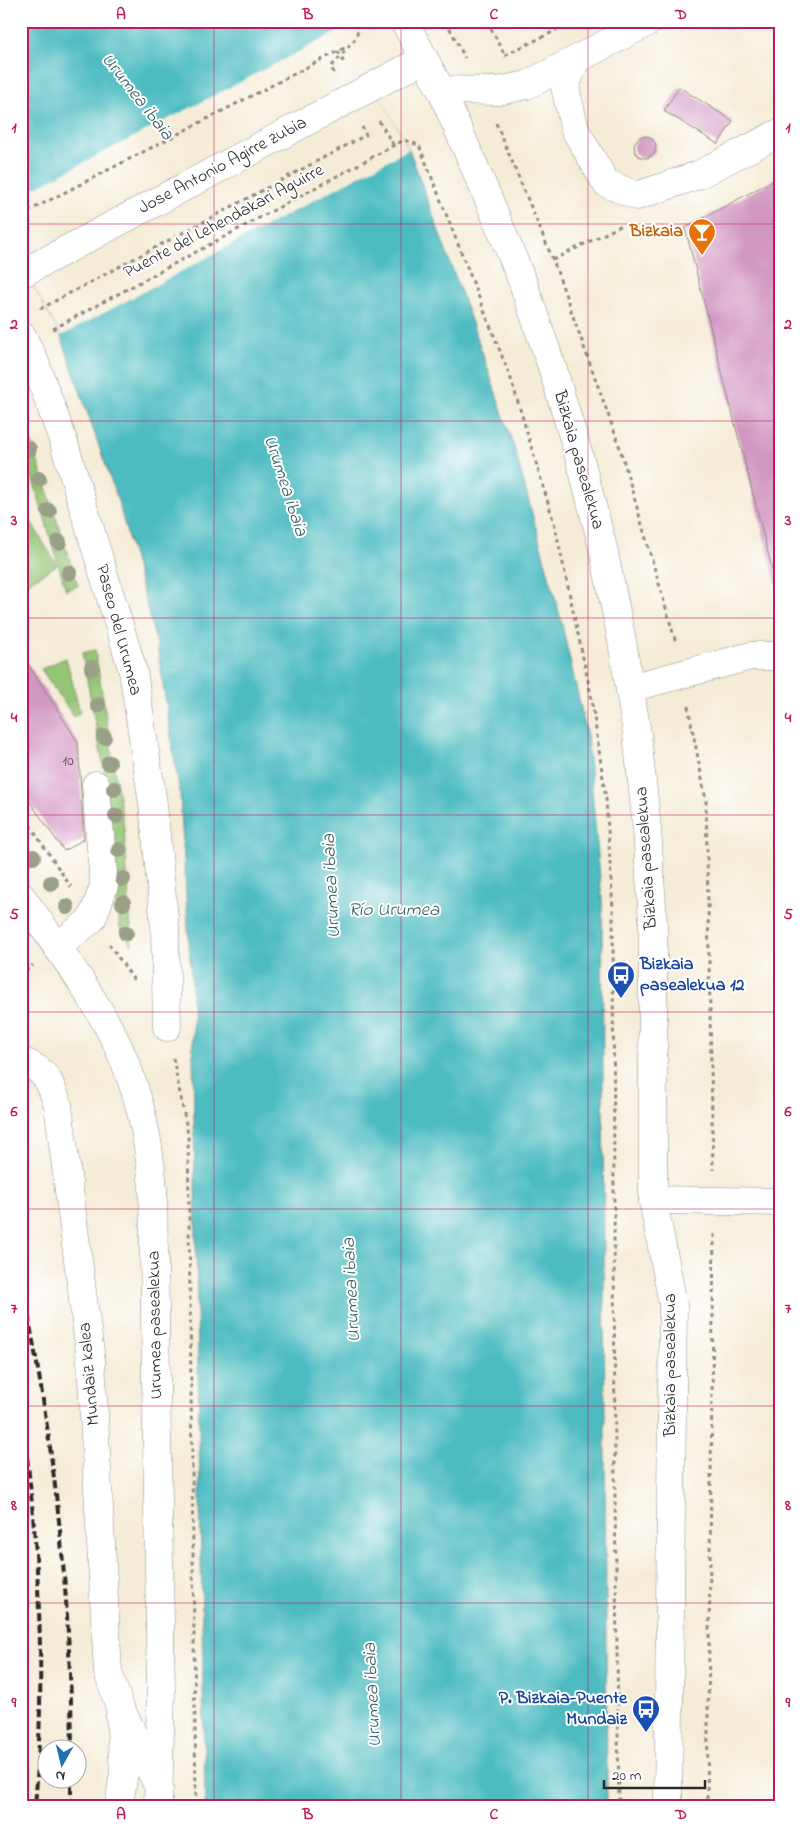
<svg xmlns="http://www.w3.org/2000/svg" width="802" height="1827" font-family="'Indie Flower',sans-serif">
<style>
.green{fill:#94c575;stroke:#607850}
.water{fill:#4dbcc1;stroke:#3c7476}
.pier{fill:#f5ecd7}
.building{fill:#d196c1}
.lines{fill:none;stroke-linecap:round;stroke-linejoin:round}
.minor-casing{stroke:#908c81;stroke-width:29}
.major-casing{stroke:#908c81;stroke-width:29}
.path{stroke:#908c81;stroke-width:3;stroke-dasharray:4 4;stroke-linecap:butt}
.minor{stroke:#fff;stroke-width:28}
.major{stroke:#fff;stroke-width:28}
.rail{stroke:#2b2b2b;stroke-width:4;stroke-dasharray:8 4;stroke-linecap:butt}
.tree{fill:#9aa087}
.grid{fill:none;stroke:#c2185b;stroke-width:1;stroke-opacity:0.55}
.labels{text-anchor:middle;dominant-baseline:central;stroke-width:4;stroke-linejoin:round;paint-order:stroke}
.number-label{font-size:15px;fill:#544650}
.street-label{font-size:18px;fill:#2b2b2b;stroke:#fff}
.food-label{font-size:18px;font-weight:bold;fill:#c56008;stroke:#fff;text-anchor:end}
.transit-label{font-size:18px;font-weight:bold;fill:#164399;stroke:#fff;text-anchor:start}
.water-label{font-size:19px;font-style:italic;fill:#375e60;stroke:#fff}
.neatline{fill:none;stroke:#c2185b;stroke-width:2}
.grid-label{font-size:16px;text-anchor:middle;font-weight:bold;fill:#c2185b}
</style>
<rect width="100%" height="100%" fill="#fff"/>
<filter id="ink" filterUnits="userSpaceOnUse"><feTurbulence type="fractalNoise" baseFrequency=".02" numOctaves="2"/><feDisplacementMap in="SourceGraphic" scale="10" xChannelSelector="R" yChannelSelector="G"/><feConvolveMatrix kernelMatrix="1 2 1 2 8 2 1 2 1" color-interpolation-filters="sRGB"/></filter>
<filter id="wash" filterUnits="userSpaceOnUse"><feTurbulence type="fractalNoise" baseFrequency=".0096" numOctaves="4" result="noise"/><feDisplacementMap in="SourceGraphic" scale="20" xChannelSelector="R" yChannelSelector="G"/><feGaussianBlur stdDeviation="1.12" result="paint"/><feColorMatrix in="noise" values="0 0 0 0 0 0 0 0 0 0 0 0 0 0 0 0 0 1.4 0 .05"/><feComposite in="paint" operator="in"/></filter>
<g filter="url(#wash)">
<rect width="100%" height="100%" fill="#f5ecd7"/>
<path class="green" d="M21,410L78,586L66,590L34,483L21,449Z
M21,505L57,565L21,587Z
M95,650L124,828L132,945L120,928L104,770L82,653Z
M66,658L80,712L74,717L41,669Z"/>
<path class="water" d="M21,21H337L409,149L477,337L514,447L560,616L587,735L602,900L607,1806H205L192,992L180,795L157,645L119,504L61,336L21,264Z"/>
<path class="pier" d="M343,29L409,149L61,336L21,264V195Z"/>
<g id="blocks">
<path class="building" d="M679,87L733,121L718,144L664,111Z
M634 147a11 11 0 1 1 22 0a11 11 0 1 1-22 0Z
M781,176V600H780L685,228Z
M21,653L78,742L84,839L64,851L21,789Z"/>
</g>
</g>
<g filter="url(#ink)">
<use href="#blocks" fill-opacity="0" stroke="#908c81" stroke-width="1"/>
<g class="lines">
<g class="minor-casing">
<path id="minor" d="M575,62L565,87L575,130L606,183L637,196L698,175L781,132
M21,334L34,360L63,440L133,671L153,804L165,928L167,1027
M630,688L751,656H781
M57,947L92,919L104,886L96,785
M21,1061C46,1070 50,1081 58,1105L91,1361L108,1672L119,1705L159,1788
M653,1200L781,1202
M119,1806L124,1772L120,1716"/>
</g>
<g class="major-casing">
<path id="major" d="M404,21L441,90L488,198L523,283L553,370L580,459L603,548L622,641L637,734L647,829L653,923V1200L673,1304L668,1806
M441,90L498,91L527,85L650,21
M21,274L424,59
M21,896C54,943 91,991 116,1042C139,1089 149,1138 153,1189L161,1691L158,1806"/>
</g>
<path class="path" d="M446,21L465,58
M487,21L506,57
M553,21L557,29
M338,51L344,63
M505,55L557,30
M334,73L331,67L357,37L358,21
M379,121L394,146
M496,123L553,260L619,445L676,643
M21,215L350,45
M553,260L624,224
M40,309L366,135L362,127
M53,329L404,140L419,145L511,379L555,526L591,695L606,799L613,909L615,1495L619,1806
M688,706L706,800L713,1170
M21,812L71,887
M109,944L134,980
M21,962L27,970L33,965
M173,1058L188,1134L196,1806
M707,1806L714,1231"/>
<use href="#minor" class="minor"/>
<use href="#major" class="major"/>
<path class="rail" d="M21,1280C54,1439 70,1586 72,1750
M21,1410C39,1539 46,1676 35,1806
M71,1806V1780"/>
</g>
<g class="tree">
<circle cx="29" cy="449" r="8"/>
<circle cx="39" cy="479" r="8"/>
<circle cx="49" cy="511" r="8"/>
<circle cx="59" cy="542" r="8"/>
<circle cx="69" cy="573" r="8"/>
<circle cx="92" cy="668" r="8"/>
<circle cx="98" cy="705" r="8"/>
<circle cx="104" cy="737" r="8"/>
<circle cx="109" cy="763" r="8"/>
<circle cx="114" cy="789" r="8"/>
<circle cx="116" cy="816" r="8"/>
<circle cx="119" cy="850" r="8"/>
<circle cx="33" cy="857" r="8"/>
<circle cx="123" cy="879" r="8"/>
<circle cx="51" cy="883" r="8"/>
<circle cx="123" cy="903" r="8"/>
<circle cx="67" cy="907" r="8"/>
<circle cx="126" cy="933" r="8"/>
</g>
</g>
<path class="grid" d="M214,21V1806M401,21V1806M588,21V1806M21,224H781M21,421H781M21,618H781M21,815H781M21,1012H781M21,1209H781M21,1406H781M21,1603H781"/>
<defs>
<g id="bar-pin" transform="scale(1.4375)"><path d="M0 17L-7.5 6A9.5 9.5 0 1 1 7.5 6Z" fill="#e8710a" stroke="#fff"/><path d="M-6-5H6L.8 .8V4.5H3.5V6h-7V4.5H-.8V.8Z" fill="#fff"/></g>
<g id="bus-pin" transform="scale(1.4375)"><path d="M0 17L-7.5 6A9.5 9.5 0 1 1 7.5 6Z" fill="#1a4fb4" stroke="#fff"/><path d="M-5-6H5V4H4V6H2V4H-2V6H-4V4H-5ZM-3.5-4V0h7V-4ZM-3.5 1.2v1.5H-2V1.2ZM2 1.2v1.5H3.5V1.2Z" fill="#fff"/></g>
</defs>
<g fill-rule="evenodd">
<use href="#bar-pin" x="702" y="232"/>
<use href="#bus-pin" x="621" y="975"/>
<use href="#bus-pin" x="646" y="1709"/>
</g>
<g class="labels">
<g class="number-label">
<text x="68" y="761">10</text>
</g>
<g class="street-label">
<text transform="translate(223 166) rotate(-28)">Jose Antonio Agirre zubia</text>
<text transform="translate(224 222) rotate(-28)">Puente del Lehendakari Aguirre</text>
<text transform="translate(578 460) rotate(74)">Bizkaia pasealekua</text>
<text transform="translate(118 630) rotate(75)">Paseo del Urumea</text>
<text transform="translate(647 858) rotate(-94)">Bizkaia pasealekua</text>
<text transform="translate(156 1325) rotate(-91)">Urumea pasealekua</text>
<text transform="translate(671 1365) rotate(-90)">Bizkaia pasealekua</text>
<text transform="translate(90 1374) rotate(-95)">Mundaiz kalea</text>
</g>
<g class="food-label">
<text x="683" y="232">Bizkaia</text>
</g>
<g class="transit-label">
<text x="640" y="965">Bizkaia<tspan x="640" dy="21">pasealekua 12</tspan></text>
<text x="627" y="1699" text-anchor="end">P. Bizkaia-Puente<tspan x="627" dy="21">Mundaiz</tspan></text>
</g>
<g class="water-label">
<text transform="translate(137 97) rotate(52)">Urumea ibaia</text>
<text transform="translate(285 486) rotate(72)">Urumea ibaia</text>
<text transform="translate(332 886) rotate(-93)">Urumea ibaia</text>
<text x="394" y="910">Río Urumea</text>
<text transform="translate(352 1290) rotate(-93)">Urumea ibaia</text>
<text transform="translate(373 1695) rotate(-93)">Urumea ibaia</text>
</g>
</g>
<rect width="802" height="1827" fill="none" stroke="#fff" stroke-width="55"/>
<g transform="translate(62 1764) rotate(188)"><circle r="24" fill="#ffffff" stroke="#aaaaaa"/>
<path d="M0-4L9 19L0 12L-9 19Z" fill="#1f6fb2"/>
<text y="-8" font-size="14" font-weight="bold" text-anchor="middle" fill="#2b2b2b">N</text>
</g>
<path d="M604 1780v8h101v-8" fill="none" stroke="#2b2b2b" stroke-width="2.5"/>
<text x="612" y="1780" font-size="15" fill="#2b2b2b" stroke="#ffffff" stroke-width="4" paint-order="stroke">20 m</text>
<rect x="28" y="28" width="746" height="1772" class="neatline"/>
<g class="grid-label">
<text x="121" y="19">A</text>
<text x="308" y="19">B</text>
<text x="494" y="19">C</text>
<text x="681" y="19">D</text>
<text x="14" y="132">1</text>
<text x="788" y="132">1</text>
<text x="14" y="329">2</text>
<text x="788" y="329">2</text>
<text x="14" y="525">3</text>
<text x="788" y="525">3</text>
<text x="14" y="722">4</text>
<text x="788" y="722">4</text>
<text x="14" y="919">5</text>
<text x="788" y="919">5</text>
<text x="14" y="1116">6</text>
<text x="788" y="1116">6</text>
<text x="14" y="1313">7</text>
<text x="788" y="1313">7</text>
<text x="14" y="1510">8</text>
<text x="788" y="1510">8</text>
<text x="14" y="1707">9</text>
<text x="788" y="1707">9</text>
<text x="121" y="1819">A</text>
<text x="308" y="1819">B</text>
<text x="494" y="1819">C</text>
<text x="681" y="1819">D</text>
</g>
</svg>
